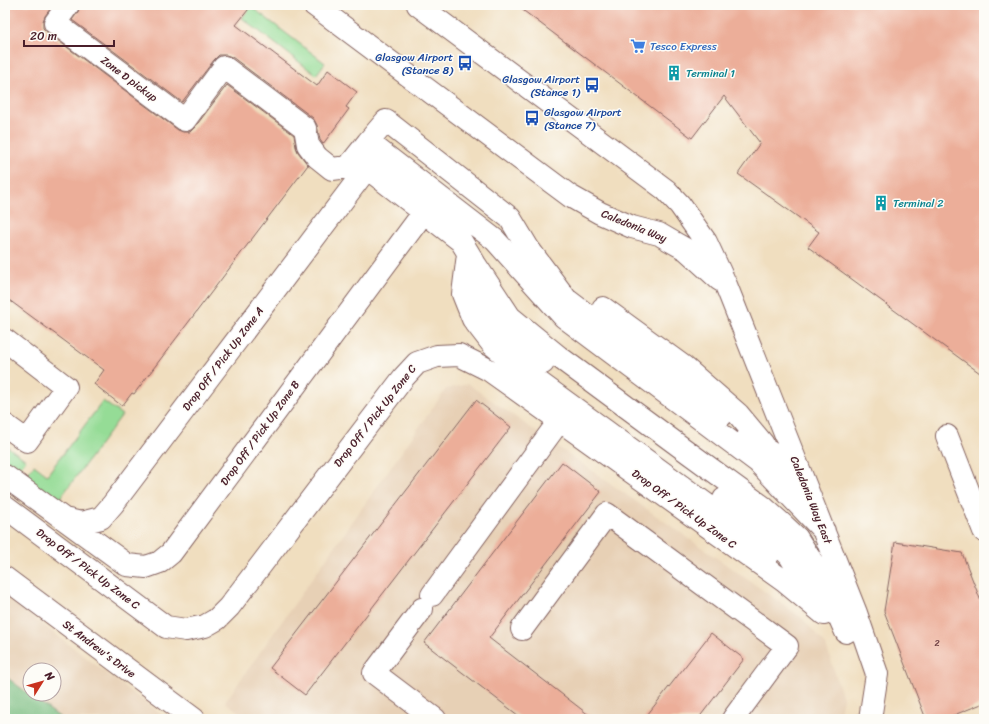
<svg xmlns="http://www.w3.org/2000/svg" width="989" height="724" font-family="Sriracha,sans-serif">
<style>
.built{fill:#e7d0b5;fill-rule:evenodd}
.green{fill:#95dc96;stroke:#707e60}
.forest{fill:#78bc7f;stroke:#616e55}
.building{fill:#ecae99}
.lines{fill:none;stroke-linecap:round;stroke-linejoin:round}
.minor-casing{stroke:#84625f;stroke-width:24}
.minor{stroke:#fff;stroke-width:22}
.labels{text-anchor:middle;dominant-baseline:central;stroke-width:3;stroke-linejoin:round;paint-order:stroke}
.number-label{font-size:9px;fill:#724346}
.shop-label{font-size:11px;fill:#366cbe;stroke:#fdfcf7;text-anchor:start}
.transit-label{font-size:11px;fill:#164399;stroke:#fdfcf7;text-anchor:end}
.culture-label{font-size:11px;fill:#0d838f;stroke:#fdfcf7;text-anchor:start}
.street-label{font-size:11px;fill:#4a1f2b;stroke:#fdfcf7}
</style>
<rect width="100%" height="100%" fill="#fdfcf7"/>
<filter id="ink" filterUnits="userSpaceOnUse"><feTurbulence type="fractalNoise" baseFrequency=".025" numOctaves="2"/><feDisplacementMap in="SourceGraphic" scale="8" xChannelSelector="R" yChannelSelector="G"/><feConvolveMatrix kernelMatrix="1 2 1 2 8 2 1 2 1" color-interpolation-filters="sRGB"/></filter>
<filter id="wash" filterUnits="userSpaceOnUse"><feTurbulence type="fractalNoise" baseFrequency=".012" numOctaves="4" result="noise"/><feDisplacementMap in="SourceGraphic" scale="16" xChannelSelector="R" yChannelSelector="G"/><feGaussianBlur stdDeviation="0.9" result="paint"/><feColorMatrix in="noise" values="0 0 0 0 0 0 0 0 0 0 0 0 0 0 0 0 0 1.4 0 .05"/><feComposite in="paint" operator="in"/></filter>
<g filter="url(#wash)">
<rect width="100%" height="100%" fill="#f0debf"/>
<path class="built" d="M468,384L801,617L826,645L843,698L839,719H249L225,702L446,389Z
M5,596L167,719H62L5,676ZM30,670H54V694H30Z"/>
<path class="green" d="M237,5H249L325,63L316,75L242,18L246,12Z
M103,401L122,415L58,501L25,477L34,465L47,475Z
M5,445L26,460L17,471L5,462Z"/>
<path class="forest" d="M5,676L62,719H5Z"/>
<g id="blocks">
<path class="building" d="M5,5H53L45,16L43,21V28L48,33L178,130L183,132H190L195,127L227,85L294,135L296,147L298,152L308,165L134,394L132,393L122,406L94,384L104,370L5,297Z
M80,5H252L236,25L317,86L328,70L357,92L346,107L349,109L323,144L320,140L317,125L313,118L232,57L226,55H219L214,60L182,102L72,20L78,12Z
M516,5H984V376L808,247L819,232L738,174L760,143L724,96L692,138Z
M476,400L511,427L305,695L270,668Z
M562,462L601,492L489,638L594,719H523L424,643Z
M895,542L962,553L984,609V703L944,719H926L884,611Z
M711,633L744,659L698,719H644Z"/>
</g>
</g>
<g filter="url(#ink)">
<use href="#blocks" fill-opacity="0" stroke="#84625f" stroke-width="1"/>
<g class="lines">
<g class="minor-casing">
<path id="minor" d="M68,5L55,23L185,120L224,67L305,128L308,145L317,157L332,169L348,167L368,142L495,240L564,317L758,462L824,531
M314,5L570,196L600,213L632,227L659,234L671,241L687,250L720,280
M418,5L666,190L680,205L706,242L726,285L856,613L877,674L870,719
M368,142L386,121L510,218L528,248L566,299L629,347L665,372L721,416
M468,254L463,294L473,319L493,345L537,381L736,526L769,554
M479,284C481,294 487,313 494,321C507,338 526,350 543,363
M603,308L684,367L738,414L763,444
M5,340L66,387L27,441L5,425
M947,436L984,531
M748,437L771,453L783,465L799,482
M5,476L127,565L146,567L160,562L171,553L424,212
M724,499L758,523L790,556L817,601
M5,507L166,627L186,630L205,626L217,619L229,607L404,377L417,363L437,356L459,355L489,370L784,581L824,614
M64,519L81,523L101,518L113,504L367,168L461,241L475,264L510,317L559,357L689,453L763,507L782,524L797,538L821,576L846,632
M5,578L194,719
M432,595L560,420
M422,609L374,673L435,719
M522,629L607,514L787,646L733,719"/>
</g>
<use href="#minor" class="minor"/>
</g>
</g>
<defs>
<g id="supermarket-bare" transform="scale(1.2)"><path d="M-6-5.5h2.5l.6 2H6L4.5 2H-2.5L-4.4-4H-6ZM-1.5 3.2a1.3 1.3 0 1 0 .1 0ZM3 3.2a1.3 1.3 0 1 0 .1 0Z" fill="#3f7fe0" stroke="#fdfcf7" stroke-width="2.5" paint-order="stroke"/></g>
<g id="bus-bare" transform="scale(1.2)"><path d="M-5-6H5V4H4V6H2V4H-2V6H-4V4H-5ZM-3.5-4V0h7V-4ZM-3.5 1.2v1.5H-2V1.2ZM2 1.2v1.5H3.5V1.2Z" fill="#1a4fb4" stroke="#fdfcf7" stroke-width="2.5" paint-order="stroke"/></g>
<g id="building-bare" transform="scale(1.2)"><path d="M-4-6H4V6H1V3H-1V6H-4ZM-2.5-4.3h1.7v1.8h-1.7ZM.8-4.3h1.7v1.8H.8ZM-2.5-1h1.7V.8h-1.7ZM.8-1h1.7V.8H.8Z" fill="#0f9aa8" stroke="#fdfcf7" stroke-width="2.5" paint-order="stroke"/></g>
</defs>
<g fill-rule="evenodd">
<use href="#supermarket-bare" x="638" y="46"/>
<use href="#bus-bare" x="465" y="63"/>
<use href="#building-bare" x="674" y="73"/>
<use href="#bus-bare" x="592" y="85"/>
<use href="#bus-bare" x="532" y="118"/>
<use href="#building-bare" x="881" y="203"/>
</g>
<g class="labels">
<g class="number-label">
<text x="937" y="643">2</text>
</g>
<g class="shop-label">
<text x="650" y="46">Tesco Express</text>
</g>
<g class="transit-label">
<text x="453" y="57">Glasgow Airport<tspan x="453" dy="13">(Stance 8)</tspan></text>
<text x="580" y="79">Glasgow Airport<tspan x="580" dy="13">(Stance 1)</tspan></text>
<text x="544" y="112" text-anchor="start">Glasgow Airport<tspan x="544" dy="13">(Stance 7)</tspan></text>
</g>
<g class="culture-label">
<text x="686" y="73">Terminal 1</text>
<text x="893" y="203">Terminal 2</text>
</g>
<g class="street-label">
<text transform="translate(129 79) rotate(37)">Zone D pickup</text>
<text transform="translate(634 226) rotate(22)">Caledonia Way</text>
<text transform="translate(223 359) rotate(-53)">Drop Off / Pick Up Zone A</text>
<text transform="translate(375 416) rotate(-52)">Drop Off / Pick Up Zone C</text>
<text transform="translate(260 433) rotate(-54)">Drop Off / Pick Up Zone B</text>
<text transform="translate(811 500) rotate(68)">Caledonia Way East</text>
<text transform="translate(684 509) rotate(36)">Drop Off / Pick Up Zone C</text>
<text transform="translate(88 569) rotate(37)">Drop Off / Pick Up Zone C</text>
<text transform="translate(99 649) rotate(37)">St Andrew's Drive</text>
</g>
</g>
<rect width="989" height="724" fill="none" stroke="#fdfcf7" stroke-width="20"/>
<g transform="translate(42 682) rotate(53)"><circle r="19" fill="#fdfcf7" stroke="#b5a4a5"/>
<path d="M0-3L7 15L0 10L-7 15Z" fill="#c8321e"/>
<text y="-6" font-size="11" font-weight="bold" text-anchor="middle" fill="#4a1f2b">N</text>
</g>
<path d="M24 40v6h90v-6" fill="none" stroke="#4a1f2b" stroke-width="2"/>
<text x="30" y="40" font-size="12" fill="#4a1f2b" stroke="#fdfcf7" stroke-width="3" paint-order="stroke">20 m</text>
</svg>
